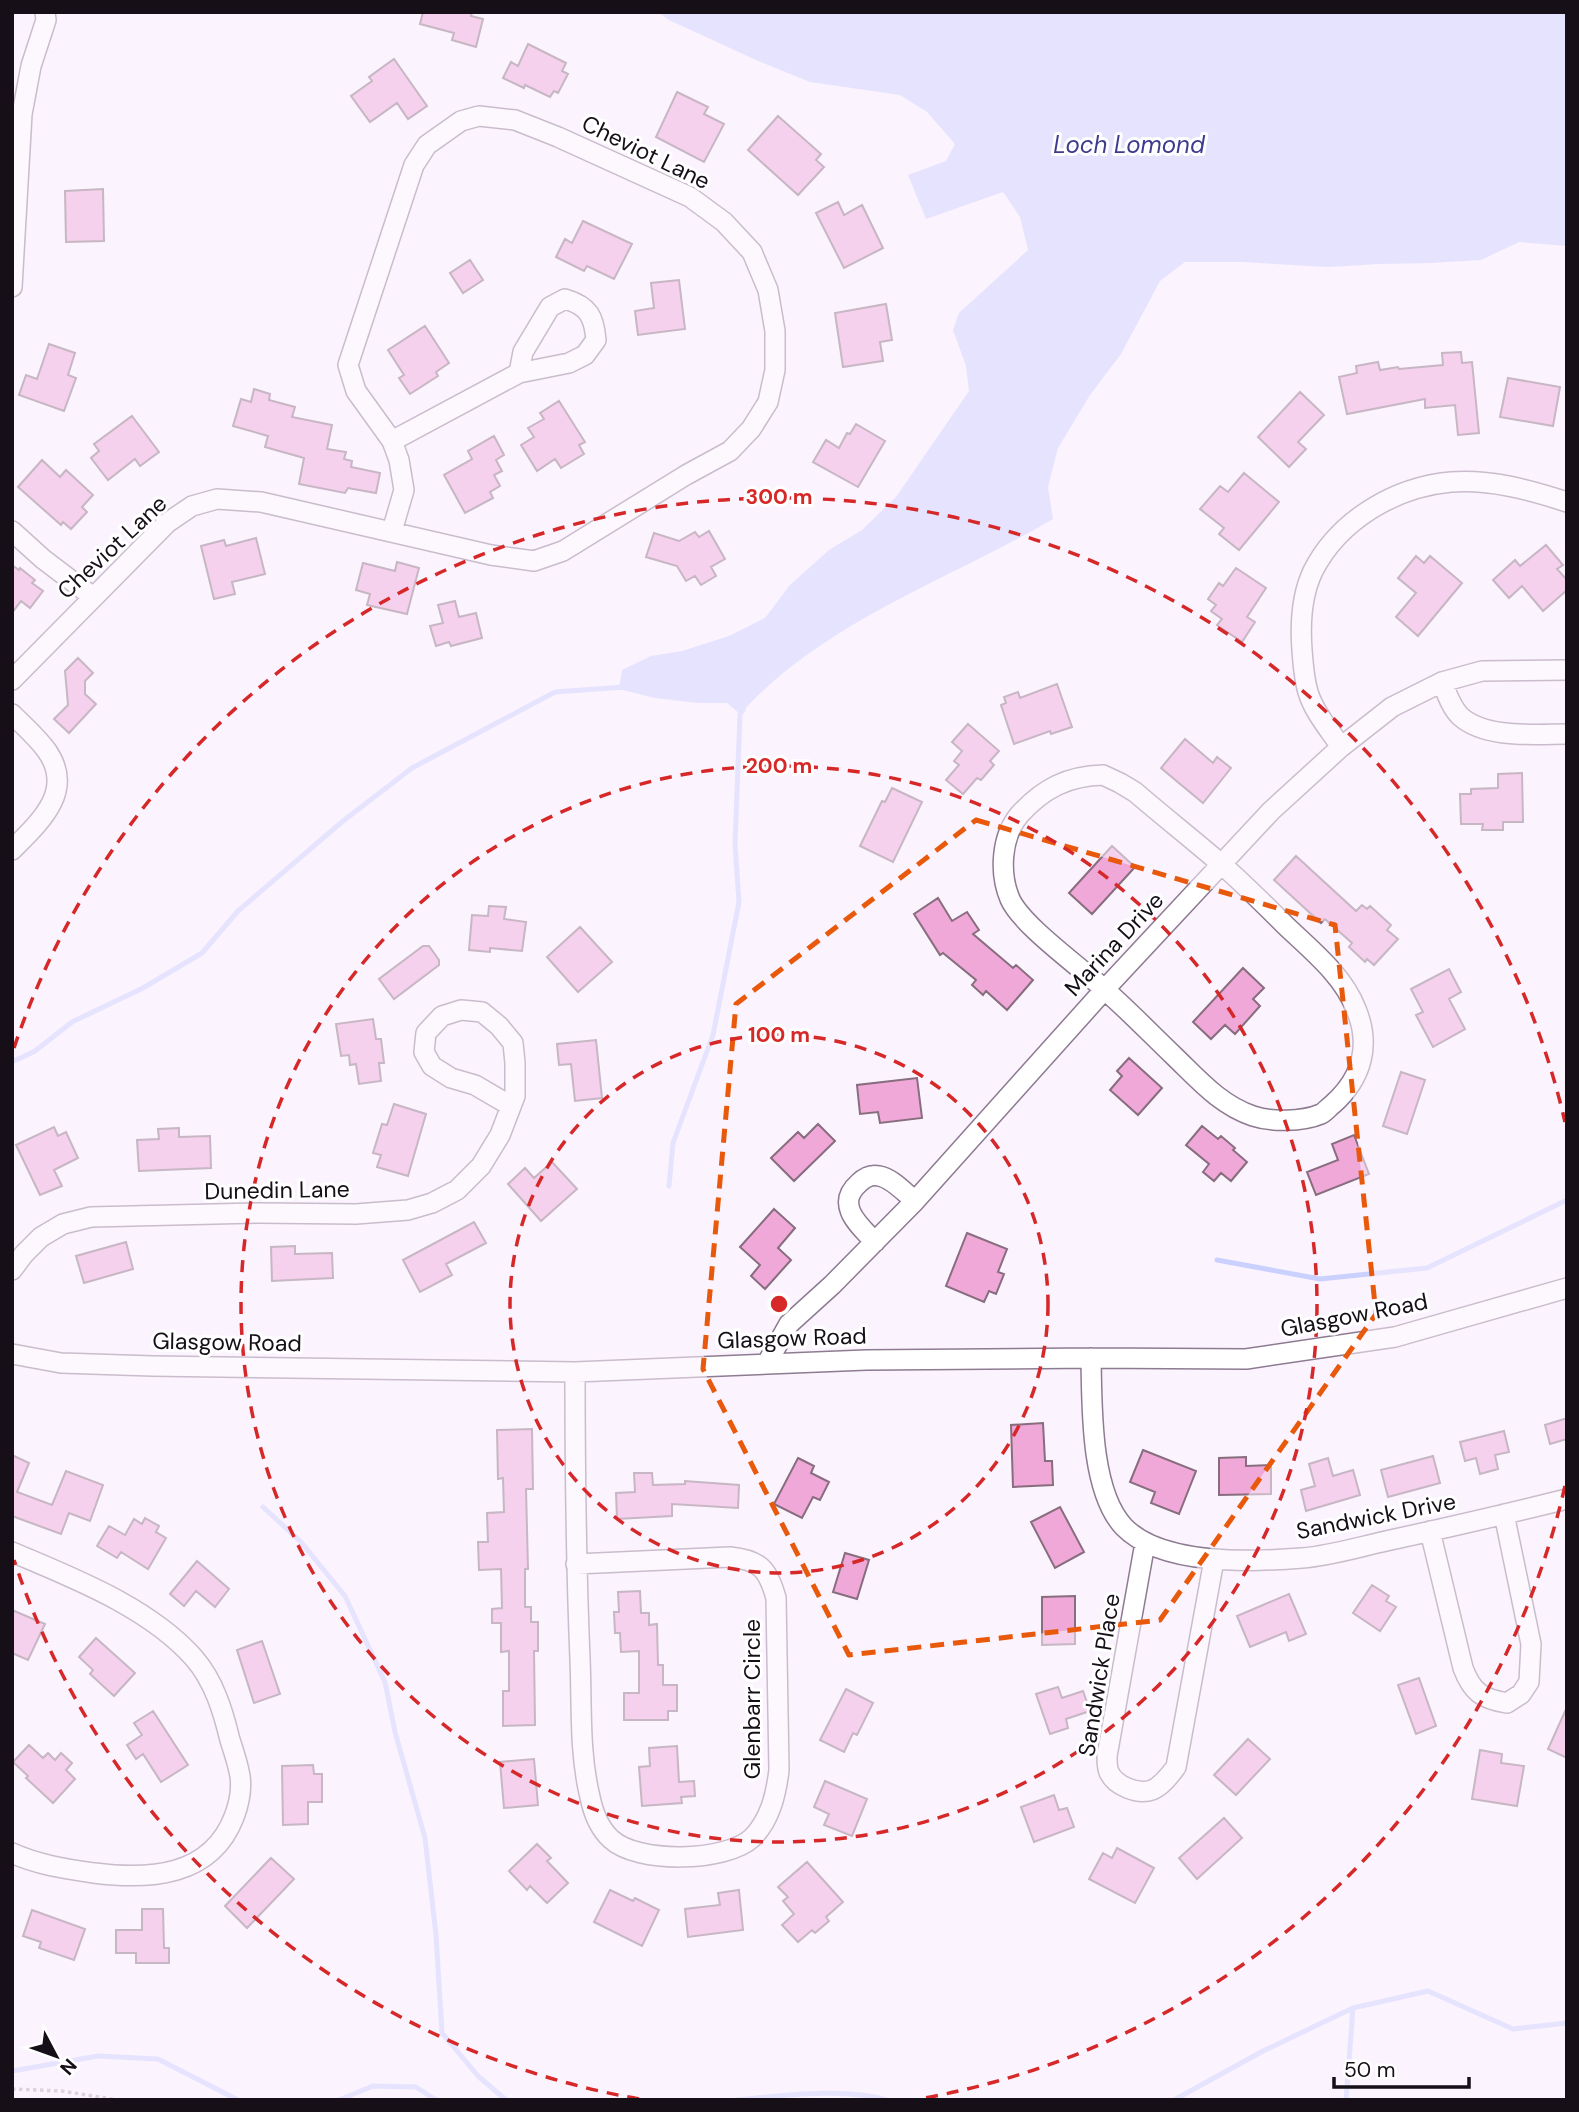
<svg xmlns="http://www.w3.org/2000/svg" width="1579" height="2112" font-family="'DM Sans',sans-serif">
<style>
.water{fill:#cbd1fe}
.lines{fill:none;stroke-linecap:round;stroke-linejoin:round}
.stream{stroke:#cbd1fe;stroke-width:5}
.building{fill:#f0a8d9;stroke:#876d7e;stroke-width:2}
.minor-casing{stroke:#8d7b91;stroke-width:22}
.path{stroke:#b5adb7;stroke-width:3.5;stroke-dasharray:3.5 3.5;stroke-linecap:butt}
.minor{stroke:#fff;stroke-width:19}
.marked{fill:none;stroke:#e8590c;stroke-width:5;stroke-dasharray:14 9;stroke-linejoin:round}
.ring{fill:none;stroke:#d62828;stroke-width:3.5;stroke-dasharray:12 9}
.labels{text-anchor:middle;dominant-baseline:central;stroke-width:6;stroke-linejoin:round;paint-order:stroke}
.street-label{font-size:23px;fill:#160f18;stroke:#fff}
.water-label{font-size:24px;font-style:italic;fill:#3d3b8e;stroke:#fff}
.centre{fill:#d62828;stroke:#fff;stroke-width:3.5}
.ring-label{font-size:21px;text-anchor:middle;font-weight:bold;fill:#d62828;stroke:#fff;stroke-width:6;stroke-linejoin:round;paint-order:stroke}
</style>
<rect width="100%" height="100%" fill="#fbf3fd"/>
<path class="water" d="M658,12H1567V246L1519,242L1481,260L1430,263L1379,264L1328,267L1242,262H1185L1160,281L1121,354L1090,395L1058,448L1048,487L1053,519C947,581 824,621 740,714L727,703H698L655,698L619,689L622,670L651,656L682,651L729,636L765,618L790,585L829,550L862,530L896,497L969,391L966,366L953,330L959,313L1028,250L1020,217L1003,192L926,219L908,175L946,161L955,144L927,112L900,95L810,82L756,60L669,20Z"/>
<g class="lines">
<path class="stream" d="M12,1062L35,1051L72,1022L143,988L202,953L238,911L343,821L412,768L555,692L624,687
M669,1186L673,1143L713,1035L739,902L735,845L740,714L743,710
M1217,1260L1320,1279L1427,1268L1567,1200
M263,1507L301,1542L345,1596L385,1682L395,1732L425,1838L436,1935L442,2033L478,2076L506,2100
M12,2071L98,2056L158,2059L238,2100
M339,2100L373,2086L416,2087L436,2100
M736,2100C779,2096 845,2087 886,2100
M1174,2100L1263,2051L1353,2008L1428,1991L1513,2029L1567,2023
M1346,2100L1353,2008"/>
</g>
<path class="building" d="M423,12H472L471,16L483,19L476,47L452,40L454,33L420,24Z
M528,44L566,63L562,71L568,74L558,93L554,91L550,97L525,85L524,88L503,78L511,62L518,66Z
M394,59L427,106L408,119L397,103L370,122L351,96L372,81L369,77Z
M677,92L708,107L704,114L724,124L704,162L656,137Z
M778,116L821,154L816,160L824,167L798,195L748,150Z
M103,189L104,241L66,242L65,191Z
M838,202L844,215L862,205L883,248L844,268L816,213Z
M583,221L632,244L614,279L587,266L584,271L556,257L565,239L572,243Z
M470,260L483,280L463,293L450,273Z
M679,280L685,329L638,335L635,311L654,308L651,283Z
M886,304L892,340L880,342L883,361L843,367L835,313Z
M425,326L449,363L436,372L438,376L410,394L399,378L404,375L388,350Z
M49,344L75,353L68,375L76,378L64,411L19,395L26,375L37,379Z
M1461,352L1462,363L1472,362L1479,433L1458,435L1455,405L1425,408V399L1347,414L1339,377L1357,373L1356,366L1378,362L1380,370L1398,367L1399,369L1443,365L1442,353Z
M1508,378L1560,387L1553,426L1500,417Z
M254,389L270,394L269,400L295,407L292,417L332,425L327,449L346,452L344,459L352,461L351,467L380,473L376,493L348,488L345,493L299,484L304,458L265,447L268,436L233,426L241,399L251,402Z
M1300,392L1324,415L1298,442L1306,449L1289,467L1258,437Z
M559,401L585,442L579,445L584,454L561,468L555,459L537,471L521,445L534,437L528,428L544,419L540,413Z
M132,416L159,452L140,466L135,459L108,480L91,458L99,451L94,444Z
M856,424L885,441L858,487L813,462L826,440L839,448L847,433L850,434Z
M494,436L504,455L496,460L502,471L494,475L500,486L490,492L493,498L465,513L444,475L472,459L468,451Z
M42,460L60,477L66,470L93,495L82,507L87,512L71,529L63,522L61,525L18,487Z
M1244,473L1279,502L1239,550L1219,534L1224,528L1200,509L1220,486L1228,492Z
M709,531L725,559L711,567L716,576L701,585L695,576L686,581L677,566L646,557L654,533L679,541L695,532L699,537Z
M256,538L265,574L232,582L235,594L214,599L201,546L224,540L226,546Z
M1546,545L1563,565L1557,569L1567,580V590L1543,611L1522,586L1509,598L1493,580L1515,560L1520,566Z
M1416,556L1424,563L1430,556L1462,583L1418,636L1396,617L1416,593L1398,578Z
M397,562L419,568L407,614L367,605L370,594L356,590L363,563L395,571Z
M12,565L19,570L20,568L35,580L32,583L43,591L30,608L21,601L12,613Z
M1236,568L1266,588L1247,617L1255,622L1242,642L1217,625L1222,619L1211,611L1216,605L1208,599L1219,583L1223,586Z
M455,601L459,617L476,613L482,638L451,646L449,642L436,646L430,626L443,623L438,605Z
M78,658L93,673L85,681V694L96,704L69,733L54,719L68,705L65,671Z
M1057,684L1072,727L1051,734L1050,731L1014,744L1001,705L1006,703L1004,697L1018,692L1020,698Z
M968,724L999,751L990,761L994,765L981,780L977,778L963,794L946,780L959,765L954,761L962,751L952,742Z
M1185,739L1213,763L1217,757L1231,768L1203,803L1161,768Z
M1522,773L1523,822H1503V830H1482L1483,824H1461L1460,794H1471V789L1498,788V774Z
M892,788L922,802L893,862L860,846L882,801L885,802Z
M1112,846L1135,867L1092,914L1069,893Z
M1296,856L1356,911L1362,905L1367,909L1370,906L1391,925L1387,930L1398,939L1374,965L1367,959L1365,962L1349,947L1352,943L1325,919L1321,923L1274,880Z
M938,898L952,921L967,912L979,930L973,934L1013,968L1016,965L1033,980L1007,1010L986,991L983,995L972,985L976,980L943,953L940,955L914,914Z
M489,906L506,907L504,919L526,922L522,951L490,948V952L469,950L472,915L488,916Z
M580,927L612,962L578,992L547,957Z
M423,946H429L439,960V965L394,999L379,979Z
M1243,968L1264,988L1253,999L1260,1006L1235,1034L1225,1025L1211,1039L1193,1022Z
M1449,969L1461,992L1449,999L1465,1029L1433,1047L1416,1015L1423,1012L1411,989Z
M373,1019L376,1039H381L384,1063H379L381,1081L359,1084L356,1064L350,1065L349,1055L341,1056L336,1024Z
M596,1040L602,1098L575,1101L571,1064L559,1065L557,1044Z
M1129,1058L1162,1088L1138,1115L1110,1090L1122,1076L1117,1071Z
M1401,1072L1425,1080L1407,1134L1383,1126Z
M917,1078L922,1118L880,1123L878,1112L860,1114L857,1085Z
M394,1104L426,1114L408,1176L377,1167L381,1155L373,1153L382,1124L387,1125Z
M818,1124L835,1141L794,1181L771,1158L798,1132L804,1138Z
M1202,1126L1218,1139L1221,1136L1235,1148L1233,1150L1247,1162L1231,1181L1221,1173L1214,1181L1203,1172L1209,1164L1186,1145Z
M54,1127L58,1136L66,1132L78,1158L54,1170L62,1186L40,1195L16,1145Z
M179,1128V1137L210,1136L211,1168L139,1171L137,1140L159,1139L158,1129Z
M1354,1135L1369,1174L1316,1195L1307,1172L1338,1160L1332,1144Z
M552,1162L577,1189L541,1221L508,1184L525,1168L534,1178Z
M774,1209L795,1228L778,1248L791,1260L765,1289L751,1276L760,1265L740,1247Z
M474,1222L486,1243L446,1264L452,1275L420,1292L403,1260Z
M967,1233L1007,1249L998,1272L1004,1274L996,1294L989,1291L984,1302L946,1286Z
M126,1242L133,1269L84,1283L76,1256Z
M295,1246V1254L332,1253L333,1278L272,1281L271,1247Z
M1567,1418V1439L1550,1444L1545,1425Z
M1043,1423L1045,1461H1052L1053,1485L1013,1487L1011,1425Z
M532,1429L533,1489H526L528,1569H525V1607H531V1622H538V1651H534L535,1725L503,1726V1691H509V1651L501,1652V1623H492V1609L502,1608L501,1569L479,1570L478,1542H488L487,1513L504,1512L503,1478L498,1479L497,1430Z
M1504,1431L1509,1452L1495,1455L1498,1469L1480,1474L1476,1458L1465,1461L1460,1442Z
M1143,1450L1196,1471L1179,1514L1151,1503L1155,1492L1130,1482Z
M12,1455L29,1463L17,1492L52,1505L66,1471L103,1485L90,1521L69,1513L61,1534L12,1516Z
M1433,1456L1440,1483L1388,1497L1381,1470Z
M1246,1457V1466L1271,1465V1494L1219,1495V1458Z
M798,1458L814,1466L811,1473L829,1482L820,1500L813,1497L802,1518L774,1504Z
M1328,1458L1333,1476L1353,1470L1360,1495L1306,1511L1301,1490L1315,1486L1309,1464Z
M634,1473H652L653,1485L685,1484V1481L739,1485L738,1508L672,1504V1516L617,1519L616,1493L635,1492Z
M1060,1507L1084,1552L1055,1568L1031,1522Z
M145,1518L159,1526L156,1532L166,1538L148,1569L121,1552L117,1558L97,1546L109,1526L125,1535L134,1519L142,1524Z
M845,1553L869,1560L857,1599L833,1592Z
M197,1561L229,1589L215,1607L196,1591L184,1606L170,1594Z
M1372,1585L1389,1596L1386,1601L1396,1607L1380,1631L1353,1613Z
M640,1591L641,1613H649V1625L657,1624L658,1665H663V1685H677V1711H668V1720H624V1693H639V1651L621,1652L620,1633H615L614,1612H619L618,1592Z
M1289,1594L1306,1634L1289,1641L1286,1632L1250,1647L1237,1616Z
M1075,1596V1644L1042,1645V1597Z
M12,1610L45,1624L28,1660L12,1653Z
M96,1638L135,1673L114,1696L90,1674L93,1670L79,1657Z
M262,1641L280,1694L254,1703L237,1650Z
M1419,1678L1436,1726L1416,1734L1398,1685Z
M1058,1687L1062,1698L1083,1691L1090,1711L1066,1719L1068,1728L1050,1734L1036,1694Z
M846,1689L873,1703L857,1735L853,1733L844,1752L820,1740Z
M1567,1707V1758L1548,1749Z
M153,1711L188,1765L161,1782L143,1754L136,1759L127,1745L142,1735L134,1723Z
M1248,1739L1270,1759L1236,1795L1214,1775Z
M29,1745L43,1758L48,1753L55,1760L61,1753L72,1763L66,1770L75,1779L53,1803L26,1778L28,1776L13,1762Z
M677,1746L679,1782L694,1781L695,1796L681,1797L682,1803L642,1806L639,1767L650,1766L649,1748Z
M1480,1750L1502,1754L1501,1763L1524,1766L1517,1806L1472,1799Z
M534,1759L538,1805L504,1808L500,1762Z
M313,1765L314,1774H322V1802H308V1824L283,1825L282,1766Z
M825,1781L867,1799L852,1836L824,1825L829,1814L814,1807Z
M1054,1795L1059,1810L1067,1808L1074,1827L1034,1842L1021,1807Z
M1224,1818L1242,1838L1197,1879L1179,1858Z
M537,1844L551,1858L547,1861L568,1883L547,1903L530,1886L527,1890L509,1871Z
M1117,1848L1154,1868L1135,1903L1089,1879L1103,1853L1112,1858Z
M271,1858L294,1879L247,1928L225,1906Z
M807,1862L843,1902L826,1917L829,1921L815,1933L812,1930L798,1942L782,1925L794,1914L783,1901L788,1897L778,1887Z
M610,1890L633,1901L635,1898L659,1910L642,1946L594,1922Z
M739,1890L743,1930L688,1937L685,1909L720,1905L718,1893Z
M142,1909H163L164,1948H169V1963H136V1953H116V1930H142Z
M32,1910L85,1929L74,1960L39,1948L41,1942L23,1936Z"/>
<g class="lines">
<g class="minor-casing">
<path id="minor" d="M12,287L22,114L31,66L46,20L45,12
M392,441L519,373L569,363L585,355L596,340C594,317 589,306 565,299L550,307L523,352L519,373
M12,531L43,559L93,597
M12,680L167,523L192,506L217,499L261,502L491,555L534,561L563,551L686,475L730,451L751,429L768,402L775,370V331L768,290L752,252L724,222L690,197L558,137L515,120L479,116L461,121L427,145L414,165L348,365L356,391L392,441L399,460L404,490L392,531
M1442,682C1447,694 1451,707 1460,716C1485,739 1535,734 1567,734
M12,714C24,726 37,737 47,751C75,791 40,822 12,850
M1341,747C1329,729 1314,712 1308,692C1304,679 1303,663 1302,650C1300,624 1302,594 1313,571C1339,520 1395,487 1451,482C1491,479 1530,490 1567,502
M1103,775L1120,783L1135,792C1163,816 1192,839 1220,863C1243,883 1264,904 1285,925C1311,950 1343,975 1356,1009C1371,1045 1362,1078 1333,1104C1329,1107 1325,1112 1321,1114C1302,1122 1271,1122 1253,1116C1220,1105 1198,1079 1174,1056C1151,1034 1129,1011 1105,990C1082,968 1022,926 1010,899C999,873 1001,836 1020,814C1044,788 1068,776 1103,775Z
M875,1242C860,1226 834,1205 859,1183C864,1178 871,1174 879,1176C892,1178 905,1193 915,1201
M12,1270L24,1254L41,1237L63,1224L91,1217L258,1213L356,1214L408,1210L432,1203L457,1190L481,1166L500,1135L515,1096V1063L513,1043L499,1026L482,1012L461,1010L442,1016L426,1033L424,1052L432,1066L451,1078L475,1085L511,1106
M12,1354L61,1363L152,1366L575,1372L866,1360L1091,1358L1246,1359L1395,1337L1567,1288
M1091,1358C1092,1405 1090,1491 1124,1527C1162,1566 1252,1562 1302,1558C1330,1556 1359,1547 1386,1541C1446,1528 1506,1514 1567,1499
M767,1363L789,1324L832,1285L915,1201L1105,989L1271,811L1341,747L1392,707L1442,682L1482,671L1567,670
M575,1372C575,1468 576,1563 580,1659C582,1705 579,1752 590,1797C593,1812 599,1828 611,1839C637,1864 726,1862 752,1838C770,1820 776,1795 779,1770L776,1598C768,1569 760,1560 730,1557L576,1564
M1430,1531L1463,1668C1472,1692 1482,1699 1507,1703L1521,1694L1529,1682L1531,1644L1504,1514
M1145,1543L1107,1756C1107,1761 1107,1768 1109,1772C1115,1786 1138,1795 1152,1790C1162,1786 1170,1775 1176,1767L1214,1560
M12,1552C73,1578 149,1607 194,1658C214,1681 223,1711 230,1740C234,1752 238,1764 240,1776C242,1790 239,1804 234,1817C211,1877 149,1880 94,1873C67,1869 38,1865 12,1853"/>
</g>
<path class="path" d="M12,2089L62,2091L118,2100"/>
<use href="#minor" class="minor"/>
</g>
<path d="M0 0H1579V2112H0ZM976,820L1335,925L1376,1314L1160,1620L849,1655L703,1369L736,1004Z" fill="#fbf3fd" fill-opacity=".55" fill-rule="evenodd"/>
<path class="marked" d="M976,820L1335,925L1376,1314L1160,1620L849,1655L703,1369L736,1004Z"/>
<g class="ring">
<circle cx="779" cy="1304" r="269"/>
<circle cx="779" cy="1304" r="538"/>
<path d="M1565 1486A807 807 0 0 1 919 2099M639 2099A807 807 0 0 1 14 1560M14 1048A807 807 0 0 1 1565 1122"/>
</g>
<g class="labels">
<g class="street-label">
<text transform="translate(646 152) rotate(26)">Cheviot Lane</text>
<text transform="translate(112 547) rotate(-43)">Cheviot Lane</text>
<text transform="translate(1114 944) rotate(-47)">Marina Drive</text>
<text transform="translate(277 1190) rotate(-1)">Dunedin Lane</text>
<text transform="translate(1354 1315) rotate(-11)">Glasgow Road</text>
<text transform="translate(792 1338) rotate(-2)">Glasgow Road</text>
<text transform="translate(227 1342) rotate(1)">Glasgow Road</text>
<text transform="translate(1376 1516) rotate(-11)">Sandwick Drive</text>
<text transform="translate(1099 1675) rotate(-81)">Sandwick Place</text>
<text transform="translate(752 1699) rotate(-90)">Glenbarr Circle</text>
</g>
<g class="water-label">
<text x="1129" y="144">Loch Lomond</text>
</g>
</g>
<circle cx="779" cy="1304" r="10" class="centre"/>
<g class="ring-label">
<text x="779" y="504">300 m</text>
<text x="779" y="773">200 m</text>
<text x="779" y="1042">100 m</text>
</g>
<rect width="1579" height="2112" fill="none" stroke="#160f18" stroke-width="28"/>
<g transform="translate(56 2056) rotate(131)" stroke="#ffffff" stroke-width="5" paint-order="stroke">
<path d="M0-5L12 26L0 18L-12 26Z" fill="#160f18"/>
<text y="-10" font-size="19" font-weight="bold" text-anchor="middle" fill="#160f18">N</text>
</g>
<path d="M1334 2077v10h135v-10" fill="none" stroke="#160f18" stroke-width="3.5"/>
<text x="1344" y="2077" font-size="21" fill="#160f18" stroke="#ffffff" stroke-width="5" paint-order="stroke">50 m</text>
</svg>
